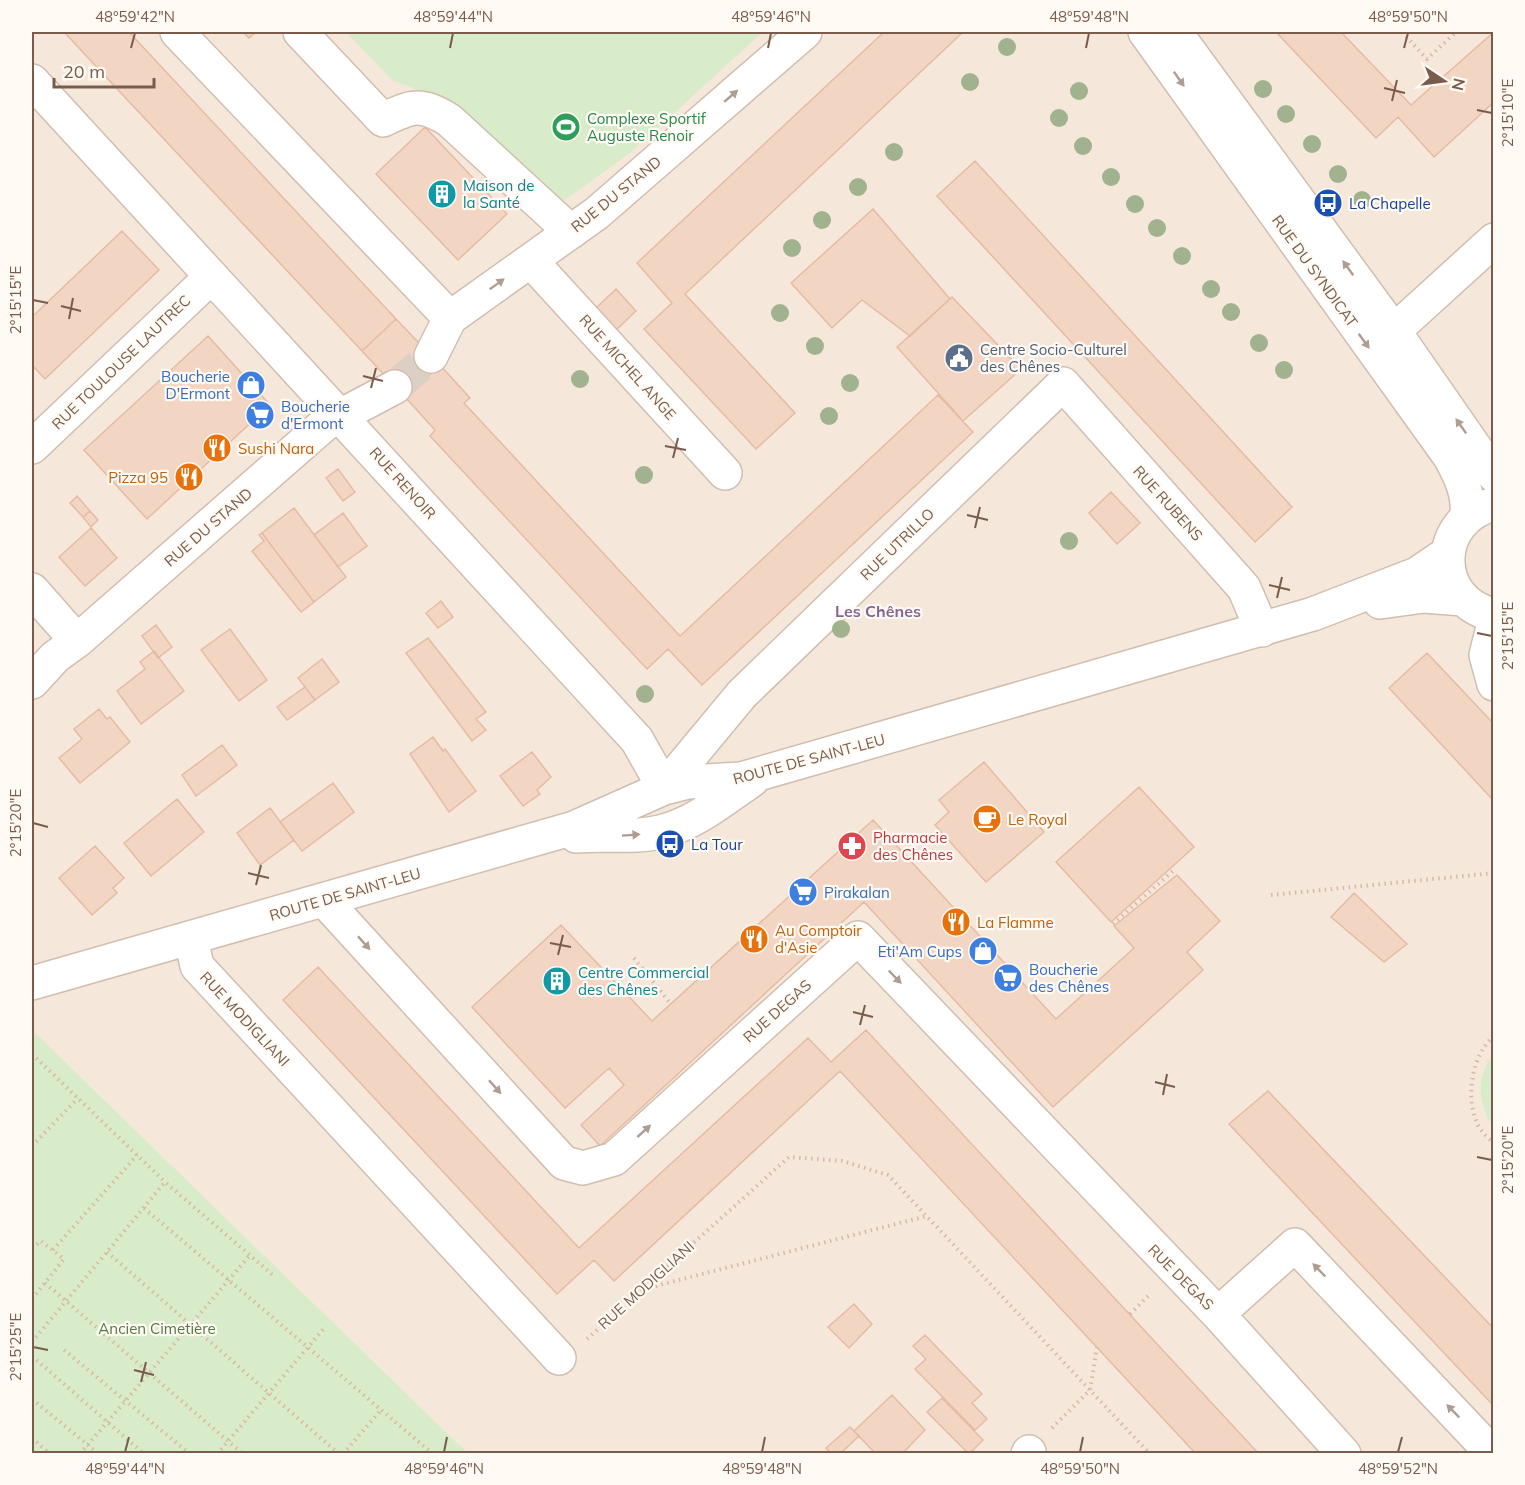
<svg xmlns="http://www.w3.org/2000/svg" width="1525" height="1485" font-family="Mulish,sans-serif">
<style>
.residential{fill:#f5e8da}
.green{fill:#d8ecc9}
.building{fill:#f3d5c3;stroke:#e6bba3;stroke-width:1.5}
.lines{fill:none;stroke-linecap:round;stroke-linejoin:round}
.minor-tunnel{stroke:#dcd0c4;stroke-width:33;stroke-dasharray:33 16;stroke-linecap:butt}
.minor-casing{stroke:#d1beb0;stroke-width:36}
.path{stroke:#d9b8a5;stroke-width:4;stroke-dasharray:1.5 4.5;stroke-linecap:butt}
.minor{stroke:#fff;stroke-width:33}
.tree{fill:#a0b28e}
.oneway{fill:#af9d94}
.ticks{fill:none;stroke:#7a5c4d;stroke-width:2}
.labels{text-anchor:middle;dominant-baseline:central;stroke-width:4.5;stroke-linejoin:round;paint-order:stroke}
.leisure-label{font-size:15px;fill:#27864d;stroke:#fffaf3;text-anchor:start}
.culture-label{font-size:15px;fill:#0d838f;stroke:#fffaf3;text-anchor:start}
.street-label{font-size:15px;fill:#7a5c4d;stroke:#fffaf3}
.transit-label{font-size:15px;fill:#164399;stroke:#fffaf3;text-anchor:start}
.service-label{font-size:15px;fill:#4e5e75;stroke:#fffaf3;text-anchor:start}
.shop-label{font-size:15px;fill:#366cbe;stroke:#fffaf3;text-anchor:start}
.food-label{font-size:15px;fill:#c56008;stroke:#fffaf3;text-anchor:start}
.health-label{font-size:15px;fill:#be3a42;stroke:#fffaf3;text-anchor:start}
.park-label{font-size:15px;fill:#537a41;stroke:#fffaf3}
.neighbourhood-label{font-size:16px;font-weight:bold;fill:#846695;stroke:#fffaf3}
.neatline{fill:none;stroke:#7a5c4d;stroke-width:2}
.ticks-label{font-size:15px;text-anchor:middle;fill:#7a5c4d}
</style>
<rect width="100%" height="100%" fill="#fdf6ec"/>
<path class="residential" d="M32,32H1493V1453H32Z"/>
<path class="green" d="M346,32H763L630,153L558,205L449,102L392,80Z
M32,1030L458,1444L468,1453H32Z
M1493,1055V1127C1478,1104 1475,1078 1493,1055Z"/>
<path class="building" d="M64,32H129L396,319L362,351Z
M243,32H256L249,38Z
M884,32H963L685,294L795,413L756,449L644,329L672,303L637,263Z
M1276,32H1341L1411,105L1494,32V102L1434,157L1398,117L1376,138Z
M425,127L507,214L458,260L376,174Z
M975,161L1292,507L1255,542L937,196Z
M873,209L950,299L910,336L862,300L832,328L791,283Z
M122,231L159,270L45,379L32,365V317Z
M616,289L636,311L615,331L595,309Z
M952,297L1021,369L963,421L897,347Z
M396,319L440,365L405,397L362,351Z
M208,336L270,405L147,519L84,450Z
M440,365L470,398L464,403L680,636L938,395L973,432L702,685L668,649L647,669L430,436L435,430L405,397Z
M338,469L355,492L343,501L326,478Z
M1111,492L1140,523L1117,544L1089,513Z
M77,496L90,511L83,517L70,503Z
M294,508L346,577L314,602L262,533Z
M90,511L98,520L91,527L83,517Z
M343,513L367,546L338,567L314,535Z
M91,528L117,558L85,586L59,557Z
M262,533L314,602L301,612L252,551L264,541L259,535Z
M441,601L453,617L438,628L426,613Z
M156,625L172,647L158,658L142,636Z
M230,629L267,680L239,701L201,650Z
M428,638L486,712L476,719L486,730L472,741L406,653Z
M154,651L184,691L141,724L117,691L145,669L140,662Z
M1427,653L1494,724V801L1389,688Z
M322,659L339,682L315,700L298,678Z
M305,687L315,700L287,720L277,707Z
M99,709L107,719L110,717L130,742L80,783L59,758L82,739L74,729Z
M433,737L443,751L445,749L476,791L449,812L410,754Z
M222,745L237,765L196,796L182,775Z
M532,752L551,777L537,790L540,794L523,806L500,776Z
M984,762L1044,832L986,882L935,825L949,812L939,800Z
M333,783L354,812L302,851L280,822Z
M1139,787L1194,847L1111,922L1056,862Z
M177,799L204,832L151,876L124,843Z
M270,808L294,840L260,865L237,833Z
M873,820L1056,1019L1134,948L1114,926L1177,875L1220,921L1187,952L1203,970L1053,1107L864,902L600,1146L581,1125L624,1085L609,1068L565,1108L472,1007L561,925L652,1021Z
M95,846L124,878L113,888L117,893L92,915L59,878Z
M1354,893L1407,944L1384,962L1331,917Z
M318,967L579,1248L808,1038L831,1062L866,1030L1259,1454H1196L840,1071L614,1281L594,1260L557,1294L283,1000Z
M1268,1091L1494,1329V1401L1491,1403L1229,1124Z
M854,1304L872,1324L849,1348L828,1327Z
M925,1335L982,1394L972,1403L987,1419L975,1430L915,1369L926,1359L913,1346Z
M892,1395L925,1430L902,1454H876L854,1431Z
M942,1398L983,1440L969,1454L927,1412Z
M850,1427L859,1436L840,1454H831L826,1448Z"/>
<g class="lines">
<path class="minor-tunnel" d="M395,387L431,356"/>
<g class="minor-casing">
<path id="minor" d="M177,32L450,318
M300,32L383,120C412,106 420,102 449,120L571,232
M1145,32L1450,457C1460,475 1471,497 1466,518
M1175,32L1394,331L1494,475
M32,81L637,740L664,788L742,694L1063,384L1244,588L1262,630
M531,261L725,473
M1394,331L1494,240
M431,356L450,318L597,213L805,32
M32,447L211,277
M1494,504C1433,519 1432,601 1494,615
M32,590L77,641
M1380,602L1424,596L1463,599
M1494,623L1486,655L1494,684
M32,682L55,657L77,641L325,424L395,387
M576,836C605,833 635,839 664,831C697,822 724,799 752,780
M324,900L564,1163L583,1168L614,1159L858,938L1218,1314L1344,1454
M191,938L197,966L559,1358
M32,983L574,828L664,788L688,782L741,779L1313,614L1417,574L1448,553
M1218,1314L1295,1245L1493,1454
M1028,1454L1029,1452"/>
</g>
<path class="path" d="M1402,32L1427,59L1456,32
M1271,895L1494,873
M1113,924L1173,871
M634,958L671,1004
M1494,1036C1471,1056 1465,1098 1478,1125C1481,1132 1488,1138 1494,1143
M32,1054L165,1182
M32,1146L78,1098
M144,1208L433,1454
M32,1248L41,1241L64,1259L32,1299
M53,1250L137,1155
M107,1252L339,1454
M45,1283L243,1454
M644,1289L927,1216
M1130,1314L1151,1293
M587,1339L789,1157L842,1161L888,1175L1150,1454
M32,1342L165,1182L274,1276
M64,1350L190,1454
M32,1356L144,1454
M32,1399L99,1454
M1052,1428L1090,1390L1097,1347
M32,1438L50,1454
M80,1454L250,1255
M217,1454L326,1326
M343,1454L381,1410"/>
<use href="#minor" class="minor"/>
</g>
<g class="tree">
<circle cx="1007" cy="47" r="9"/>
<circle cx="970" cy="82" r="9"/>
<circle cx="1263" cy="89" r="9"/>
<circle cx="1079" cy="91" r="9"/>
<circle cx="1286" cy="114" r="9"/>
<circle cx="1059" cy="118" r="9"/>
<circle cx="1312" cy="144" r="9"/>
<circle cx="1083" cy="146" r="9"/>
<circle cx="894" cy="152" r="9"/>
<circle cx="1338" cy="174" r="9"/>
<circle cx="1111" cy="177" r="9"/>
<circle cx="858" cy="187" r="9"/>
<circle cx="1362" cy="200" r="9"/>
<circle cx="1135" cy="204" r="9"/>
<circle cx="822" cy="220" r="9"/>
<circle cx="1157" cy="228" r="9"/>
<circle cx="792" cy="248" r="9"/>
<circle cx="1182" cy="256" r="9"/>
<circle cx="1211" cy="289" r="9"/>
<circle cx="1231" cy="312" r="9"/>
<circle cx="780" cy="313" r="9"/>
<circle cx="1259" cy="343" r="9"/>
<circle cx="815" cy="346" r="9"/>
<circle cx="1284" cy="370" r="9"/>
<circle cx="580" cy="379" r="9"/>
<circle cx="850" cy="383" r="9"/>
<circle cx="829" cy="416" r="9"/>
<circle cx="644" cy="475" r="9"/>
<circle cx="1069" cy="541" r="9"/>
<circle cx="841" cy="629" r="9"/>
<circle cx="645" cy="694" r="9"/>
</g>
<defs><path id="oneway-solid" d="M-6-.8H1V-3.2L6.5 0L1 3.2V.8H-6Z" transform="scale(1.5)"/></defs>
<g class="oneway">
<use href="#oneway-solid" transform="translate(1179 79) rotate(55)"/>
<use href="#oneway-solid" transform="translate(731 96) rotate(-41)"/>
<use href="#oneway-solid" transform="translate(1348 268) rotate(-126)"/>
<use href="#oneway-solid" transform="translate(497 284) rotate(-36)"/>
<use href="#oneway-solid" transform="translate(1364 341) rotate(54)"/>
<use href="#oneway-solid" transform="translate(1461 426) rotate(-125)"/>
<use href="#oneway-solid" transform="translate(631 835) rotate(-4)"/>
<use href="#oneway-solid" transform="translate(364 943) rotate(48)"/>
<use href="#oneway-solid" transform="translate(895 977) rotate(46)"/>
<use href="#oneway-solid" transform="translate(495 1087) rotate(48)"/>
<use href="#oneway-solid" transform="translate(644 1131) rotate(-42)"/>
<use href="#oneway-solid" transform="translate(1319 1270) rotate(-134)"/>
<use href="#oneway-solid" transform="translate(1453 1411) rotate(-134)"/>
</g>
<path class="ticks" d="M131,48L135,33M450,48L453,33M768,48L771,33M1086,48L1089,33M1404,48L1408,33M1384,88L1405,93M1392,101L1397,80M1477,110L1492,113M33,300L48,303M61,306L81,311M69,319L73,298M363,376L383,381M371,388L376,368M665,446L686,450M673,458L678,438M967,515L988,520M975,528L980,507M1269,585L1290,590M1277,598L1282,577M1477,633L1492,636M33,823L48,827M248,873L269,878M256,885L261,865M550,943L571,947M558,955L563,935M853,1012L873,1017M860,1025L865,1005M1155,1082L1175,1087M1163,1095L1167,1074M1477,1157L1492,1160M33,1347L48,1350M134,1370L154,1375M141,1382L146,1362M125,1452L129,1437M444,1452L447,1437M762,1452L765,1437M1080,1452L1083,1437M1398,1452L1402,1437"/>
<defs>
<g id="stadium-disc" transform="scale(1.5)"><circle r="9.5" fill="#2e9e5b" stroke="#fffaf3"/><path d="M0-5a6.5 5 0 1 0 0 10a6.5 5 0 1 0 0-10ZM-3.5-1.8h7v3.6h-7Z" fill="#fff"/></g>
<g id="building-disc" transform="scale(1.5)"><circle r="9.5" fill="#0f9aa8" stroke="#fffaf3"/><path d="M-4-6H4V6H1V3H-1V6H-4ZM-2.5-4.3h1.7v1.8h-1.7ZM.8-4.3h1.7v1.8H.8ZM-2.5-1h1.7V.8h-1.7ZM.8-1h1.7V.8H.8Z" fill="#fff"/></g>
<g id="bus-disc" transform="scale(1.5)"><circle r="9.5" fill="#1a4fb4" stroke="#fffaf3"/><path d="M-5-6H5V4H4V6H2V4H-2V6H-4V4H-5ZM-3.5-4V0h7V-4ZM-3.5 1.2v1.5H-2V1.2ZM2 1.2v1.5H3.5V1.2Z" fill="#fff"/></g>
<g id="civic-disc" transform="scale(1.5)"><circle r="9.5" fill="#5c6f8a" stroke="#fffaf3"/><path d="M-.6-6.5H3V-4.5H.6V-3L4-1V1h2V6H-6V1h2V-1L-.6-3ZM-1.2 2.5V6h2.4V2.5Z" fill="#fff"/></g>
<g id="shop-disc" transform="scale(1.5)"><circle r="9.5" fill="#3f7fe0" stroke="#fffaf3"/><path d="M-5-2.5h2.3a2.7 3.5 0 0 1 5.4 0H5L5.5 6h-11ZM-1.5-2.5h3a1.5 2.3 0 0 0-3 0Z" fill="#fff"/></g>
<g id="supermarket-disc" transform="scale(1.5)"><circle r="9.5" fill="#3f7fe0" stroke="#fffaf3"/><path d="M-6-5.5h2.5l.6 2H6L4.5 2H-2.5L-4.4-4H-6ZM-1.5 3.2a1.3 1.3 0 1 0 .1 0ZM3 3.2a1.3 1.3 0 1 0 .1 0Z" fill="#fff"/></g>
<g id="restaurant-disc" transform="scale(1.5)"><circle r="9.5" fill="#e8710a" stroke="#fffaf3"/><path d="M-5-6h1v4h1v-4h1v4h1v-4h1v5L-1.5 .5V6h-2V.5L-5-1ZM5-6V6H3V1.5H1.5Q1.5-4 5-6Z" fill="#fff"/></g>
<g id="cafe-disc" transform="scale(1.5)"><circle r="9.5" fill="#e8710a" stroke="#fffaf3"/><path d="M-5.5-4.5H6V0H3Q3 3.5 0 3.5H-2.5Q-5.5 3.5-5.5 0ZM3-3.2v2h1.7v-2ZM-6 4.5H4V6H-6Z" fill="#fff"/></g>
<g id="pharmacy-disc" transform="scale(1.5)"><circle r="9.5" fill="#e0444e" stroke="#fffaf3"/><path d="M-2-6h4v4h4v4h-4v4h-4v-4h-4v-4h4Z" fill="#fff"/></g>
</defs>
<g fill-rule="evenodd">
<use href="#stadium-disc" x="566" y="127"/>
<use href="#building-disc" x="442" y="194"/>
<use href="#bus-disc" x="1328" y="203"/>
<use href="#civic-disc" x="959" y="358"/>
<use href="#shop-disc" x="251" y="385"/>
<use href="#supermarket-disc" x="260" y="415"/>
<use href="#restaurant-disc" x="217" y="448"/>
<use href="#restaurant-disc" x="189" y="477"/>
<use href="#cafe-disc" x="987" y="819"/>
<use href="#bus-disc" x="670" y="844"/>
<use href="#pharmacy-disc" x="852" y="846"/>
<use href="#supermarket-disc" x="803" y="892"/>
<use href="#restaurant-disc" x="956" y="922"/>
<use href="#restaurant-disc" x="754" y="939"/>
<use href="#shop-disc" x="983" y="951"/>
<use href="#supermarket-disc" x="1008" y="978"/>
<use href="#building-disc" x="557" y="981"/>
</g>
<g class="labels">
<g class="leisure-label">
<text x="587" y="118">Complexe Sportif<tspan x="587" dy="17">Auguste Renoir</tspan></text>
</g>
<g class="culture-label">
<text x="463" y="185">Maison de<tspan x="463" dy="17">la Santé</tspan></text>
<text x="578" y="972">Centre Commercial<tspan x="578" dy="17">des Chênes</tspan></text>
</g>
<g class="street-label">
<text transform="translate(616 194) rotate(-39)">RUE DU STAND</text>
<text transform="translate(1315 271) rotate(54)">RUE DU SYNDICAT</text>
<text transform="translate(121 362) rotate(-44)">RUE TOULOUSE LAUTREC</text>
<text transform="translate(628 367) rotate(48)">RUE MICHEL ANGE</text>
<text transform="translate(403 483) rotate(48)">RUE RENOIR</text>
<text transform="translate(1168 503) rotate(48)">RUE RUBENS</text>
<text transform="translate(208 527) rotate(-41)">RUE DU STAND</text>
<text transform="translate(897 544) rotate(-44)">RUE UTRILLO</text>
<text transform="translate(809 759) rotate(-15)">ROUTE DE SAINT-LEU</text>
<text transform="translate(345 894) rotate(-16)">ROUTE DE SAINT-LEU</text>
<text transform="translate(777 1011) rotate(-42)">RUE DEGAS</text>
<text transform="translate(245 1019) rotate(47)">RUE MODIGLIANI</text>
<text transform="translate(1181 1277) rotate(45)">RUE DEGAS</text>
<text transform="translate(646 1285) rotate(-42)">RUE MODIGLIANI</text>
</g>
<g class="transit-label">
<text x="1349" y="203">La Chapelle</text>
<text x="691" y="844">La Tour</text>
</g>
<g class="service-label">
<text x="980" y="349">Centre Socio-Culturel<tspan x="980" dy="17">des Chênes</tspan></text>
</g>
<g class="shop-label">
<text x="230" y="376" text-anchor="end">Boucherie<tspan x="230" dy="17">D'Ermont</tspan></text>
<text x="281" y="406">Boucherie<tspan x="281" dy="17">d'Ermont</tspan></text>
<text x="824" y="892">Pirakalan</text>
<text x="962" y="951" text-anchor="end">Eti'Am Cups</text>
<text x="1029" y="969">Boucherie<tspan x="1029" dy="17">des Chênes</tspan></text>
</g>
<g class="food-label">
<text x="238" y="448">Sushi Nara</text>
<text x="168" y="477" text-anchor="end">Pizza 95</text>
<text x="1008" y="819">Le Royal</text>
<text x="977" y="922">La Flamme</text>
<text x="775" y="930">Au Comptoir<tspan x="775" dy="17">d'Asie</tspan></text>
</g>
<g class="health-label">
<text x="873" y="837">Pharmacie<tspan x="873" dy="17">des Chênes</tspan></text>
</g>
<g class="park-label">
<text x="157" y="1328">Ancien Cimetière</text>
</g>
<g class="neighbourhood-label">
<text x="878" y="611">Les Chênes</text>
</g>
</g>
<rect width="1525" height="1485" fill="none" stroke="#fffaf3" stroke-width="66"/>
<g transform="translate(1444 81) rotate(103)" stroke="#fffaf3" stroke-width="4.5" paint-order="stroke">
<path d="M0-4.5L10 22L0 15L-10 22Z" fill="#7a5c4d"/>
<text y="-9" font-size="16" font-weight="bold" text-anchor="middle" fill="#7a5c4d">N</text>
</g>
<path d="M54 78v9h100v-9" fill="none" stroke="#7a5c4d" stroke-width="3"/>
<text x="63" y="78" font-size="18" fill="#7a5c4d" stroke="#fffaf3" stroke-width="4.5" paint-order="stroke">20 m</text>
<rect x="33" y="33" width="1459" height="1419" class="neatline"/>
<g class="ticks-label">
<text x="135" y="22">48°59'42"N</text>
<text x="453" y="22">48°59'44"N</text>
<text x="771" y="22">48°59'46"N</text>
<text x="1089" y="22">48°59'48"N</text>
<text x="1408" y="22">48°59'50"N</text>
<text transform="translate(1508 113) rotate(-90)" y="5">2°15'10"E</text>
<text transform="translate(16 300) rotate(-90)" y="5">2°15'15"E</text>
<text transform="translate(1508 636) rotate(-90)" y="5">2°15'15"E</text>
<text transform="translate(16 823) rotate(-90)" y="5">2°15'20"E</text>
<text transform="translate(1508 1160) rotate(-90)" y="5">2°15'20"E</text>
<text transform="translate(16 1347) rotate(-90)" y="5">2°15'25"E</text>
<text x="125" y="1474">48°59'44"N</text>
<text x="444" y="1474">48°59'46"N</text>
<text x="762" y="1474">48°59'48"N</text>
<text x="1080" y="1474">48°59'50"N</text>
<text x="1398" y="1474">48°59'52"N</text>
</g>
</svg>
